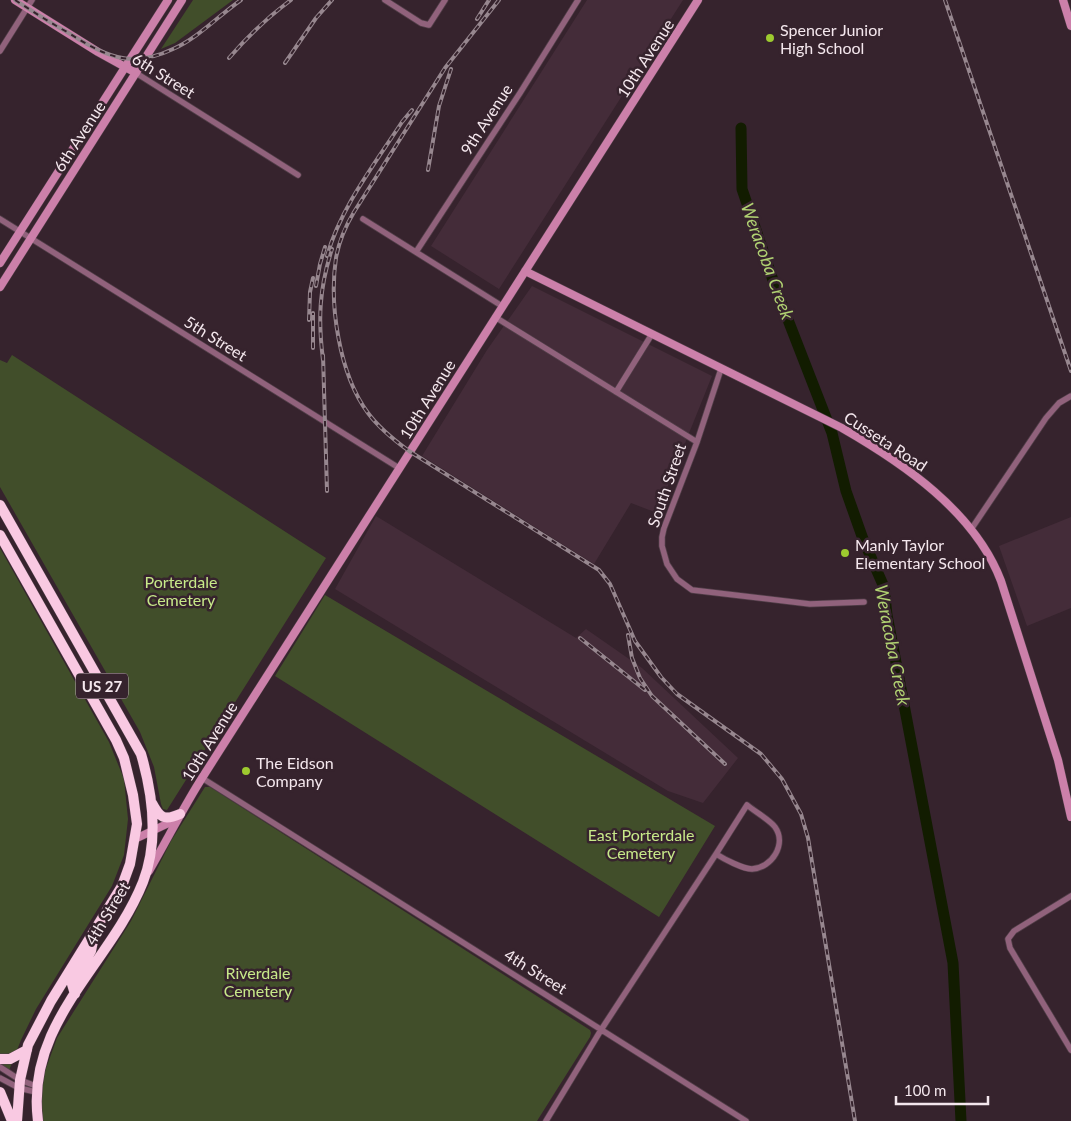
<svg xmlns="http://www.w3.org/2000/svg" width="1071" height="1121" font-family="Lato,sans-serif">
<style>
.built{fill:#442c39}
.green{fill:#414e2a}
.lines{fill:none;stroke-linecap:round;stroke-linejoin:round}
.river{stroke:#121c00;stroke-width:11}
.street-casing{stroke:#513e48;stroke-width:7}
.secondary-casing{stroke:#513e48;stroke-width:9}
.highway-casing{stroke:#513e48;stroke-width:11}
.street{stroke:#91627c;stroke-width:5.5}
.secondary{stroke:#cc80aa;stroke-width:8}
.highway{stroke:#f9c9e2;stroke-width:10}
.rail-casing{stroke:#97878f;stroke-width:4}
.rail{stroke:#36232d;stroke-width:2;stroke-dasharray:5.5;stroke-linecap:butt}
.poi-dot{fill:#9dca2f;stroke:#36232d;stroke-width:2}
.labels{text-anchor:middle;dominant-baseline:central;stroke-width:5;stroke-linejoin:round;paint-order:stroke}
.shield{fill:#36232d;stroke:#bbacb3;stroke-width:1}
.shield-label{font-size:15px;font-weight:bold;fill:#f4e7ed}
.poi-label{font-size:16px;fill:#f4e7ed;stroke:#36232d;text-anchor:start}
.street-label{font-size:16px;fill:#f4e7ed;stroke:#36232d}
.park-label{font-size:16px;fill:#c7e989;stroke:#36232d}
.water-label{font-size:18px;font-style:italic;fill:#b0d172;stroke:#36232d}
</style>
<rect width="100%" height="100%" fill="#36232d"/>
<path class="built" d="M587,0H683L499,289L431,246Z
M532,286L712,376L657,513L631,503L594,564L422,456L487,350Z
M376,516L576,638L586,629L642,668L738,758L703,803L668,791L335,589Z
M1071,517V608L1027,626L999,546Z"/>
<path class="green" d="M193,0H233L175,43L161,49Z
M12,355L326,558L167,810L163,809L161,804L154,767L140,732L0,487V360L7,363Z
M0,548L109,742L124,779L128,819L124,855L112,886L36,1009L21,1040L8,1073L0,1067Z
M325,595L715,826L659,917L275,676Z
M205,787H210L590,1030L591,1033L590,1037L537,1121H42V1090L45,1071L57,1038L131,921L171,841Z"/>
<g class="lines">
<path class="river" d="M741,128L742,189L776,289L832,433L846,491L863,539L884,587L887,615L953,963L961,1121"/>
<g class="street-casing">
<path id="street" d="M385,0L421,23L429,25L445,0
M0,51L32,0
M136,73L298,175
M0,219L399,468
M363,219L502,306
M416,252L520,93L578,0
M495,317L697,442
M721,369L697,442L664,528L662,537V546L667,564L677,579L692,590L810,604L864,602
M616,392L652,334
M972,528L1046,418L1059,403L1071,396
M202,778L746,1121
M747,805C754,811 770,820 775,827C787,844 772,868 752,869C743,869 724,859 716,854Z
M1071,896L1014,931L1008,939L1010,948L1071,1050
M0,1067L20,1080L36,1086
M0,1078L19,1088L36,1092
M546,1121L601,1030L716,854"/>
</g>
<g class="secondary-casing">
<path id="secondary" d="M15,0L98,52L136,73
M1063,0L1071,26
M0,263L168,0
M525,271L842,428C903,463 975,512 1001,581L1058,760L1071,817
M0,287L182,0
M135,839L173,821L177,817
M149,871C167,840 183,808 202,778L698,0"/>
</g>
<g class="highway-casing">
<path id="highway" d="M0,505L141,754C153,795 159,841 143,882C110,965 25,1022 38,1121
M0,535L116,740L124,758L133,795L137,824L130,864L122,886L51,1001L28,1045L20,1080L17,1121
M152,803C160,818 164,821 180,814
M75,994L72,984L91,951L94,936
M0,1059H10L27,1050
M0,1092L12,1121"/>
</g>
<use href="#street" class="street"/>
<use href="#secondary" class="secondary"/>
<use href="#highway" class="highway"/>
<g class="rail-casing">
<path id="rail" d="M15,0C32,11 49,22 67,32C104,55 129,70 173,49C198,38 218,16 241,0
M499,0L445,68L354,212C345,227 339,241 336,258C329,304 339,374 368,413C379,428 394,440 409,451L599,570L610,584L635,641L661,677L677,694L761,754L782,779L801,814L808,838L855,1121
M945,0L1071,371
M477,19L489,0
M229,58C248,36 268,17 291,0
M285,63L316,18L332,0
M428,170L439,106L451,69
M327,256C341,207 374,165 402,122L412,110
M316,286L320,264L325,247
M309,320L310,292L313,278
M313,348V313
M323,355L327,491
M323,360C318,320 319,289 332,249
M628,635L632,658L640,678L652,696L725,764
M580,638L645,690"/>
</g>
<use href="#rail" class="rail"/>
</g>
<g class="poi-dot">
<circle cx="770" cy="38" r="5"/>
<circle cx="845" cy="553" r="5"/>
<circle cx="246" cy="771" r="5"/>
</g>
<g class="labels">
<rect class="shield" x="76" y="673.5" width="52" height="25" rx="4"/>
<g class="shield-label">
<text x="102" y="686">US 27</text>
</g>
<g class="poi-label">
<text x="780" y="29">Spencer Junior<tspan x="780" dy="18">High School</tspan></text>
<text x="855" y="544">Manly Taylor<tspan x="855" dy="18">Elementary School</tspan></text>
<text x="256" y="762">The Eidson<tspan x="256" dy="18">Company</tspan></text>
</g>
<g class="street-label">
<text transform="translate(645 58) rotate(-57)">10th Avenue</text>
<text transform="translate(164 75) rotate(32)">6th Street</text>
<text transform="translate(486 119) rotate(-57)">9th Avenue</text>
<text transform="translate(79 136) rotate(-57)">6th Avenue</text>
<text transform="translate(216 338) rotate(32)">5th Street</text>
<text transform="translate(427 399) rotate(-58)">10th Avenue</text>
<text transform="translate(886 441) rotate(33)">Cusseta Road</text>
<text transform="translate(666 485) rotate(-71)">South Street</text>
<text transform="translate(209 741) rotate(-58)">10th Avenue</text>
<text transform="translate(107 913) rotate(-59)">4th Street</text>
<text transform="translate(536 971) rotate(32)">4th Street</text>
</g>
<g class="park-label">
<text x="181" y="581">Porterdale<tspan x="181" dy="18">Cemetery</tspan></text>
<text x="641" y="834">East Porterdale<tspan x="641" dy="18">Cemetery</tspan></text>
<text x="258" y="972">Riverdale<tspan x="258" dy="18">Cemetery</tspan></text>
</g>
<g class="water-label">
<text transform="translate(768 261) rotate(70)">Weracoba Creek</text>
<text transform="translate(893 645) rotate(79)">Weracoba Creek</text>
</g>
</g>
<path d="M896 1096v8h92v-8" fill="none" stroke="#f4e7ed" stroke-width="2.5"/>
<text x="904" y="1096" font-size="15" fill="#f4e7ed" stroke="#36232d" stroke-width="4" paint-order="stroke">100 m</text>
</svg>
